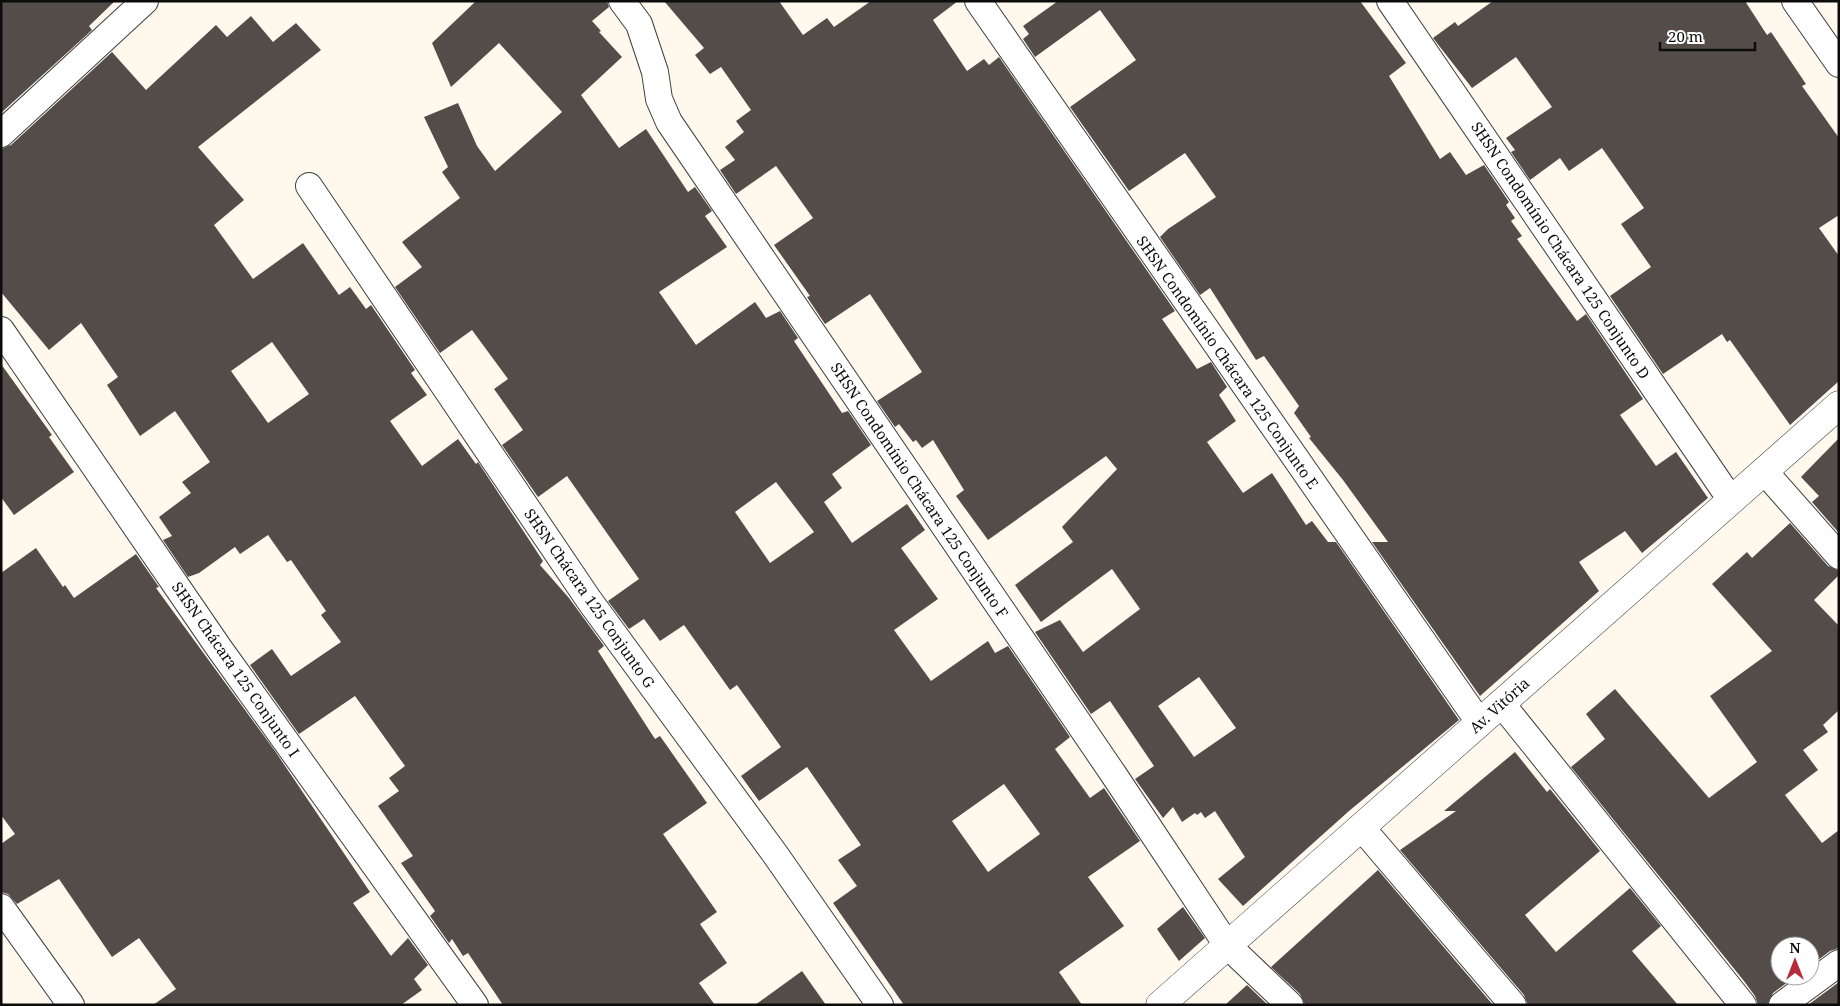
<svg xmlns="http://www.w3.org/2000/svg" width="1840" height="1006" font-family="'Noto Serif',serif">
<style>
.building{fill:#544c49;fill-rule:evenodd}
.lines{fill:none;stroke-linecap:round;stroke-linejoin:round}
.minor-casing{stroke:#3f3f3f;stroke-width:28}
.tertiary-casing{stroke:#3f3f3f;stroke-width:29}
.minor{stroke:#fff;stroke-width:26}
.tertiary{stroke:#fff;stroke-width:28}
.labels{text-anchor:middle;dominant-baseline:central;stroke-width:5;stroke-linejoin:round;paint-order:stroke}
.street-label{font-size:15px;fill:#0c0c0c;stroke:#fff}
</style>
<rect width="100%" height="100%" fill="#fef9ec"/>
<path class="building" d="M1,1H115L89,26L92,30L1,113Z
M476,1H607L609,7L592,21L601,31L599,32L622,57L581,95L619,148L646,129L688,192L695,187L712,211L705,216L727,247L659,292L696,345L755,302L766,318L780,311L798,338L794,341L842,413L848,411L871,445L832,474L842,488L824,502L852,543L907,504L925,530L901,548L938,599L894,630L931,681L988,641L995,653L1008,646L1070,737L1055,749L1090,798L1104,788L1140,841L1088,877L1124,926L1059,972L1082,1005H904L833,903L857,886L838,860L861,845L807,767L759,801L741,776L781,747L737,685L730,690L684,625L660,641L644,619L629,629L608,601L639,579L567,476L538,497L502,445L523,430L494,389L508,379L472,330L440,353L395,287L422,267L402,242L460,198L442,172L448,167L424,117L458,103L477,146L495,171L562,112L499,43L451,87L432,43ZM776,482L814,532L770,563L735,512ZM1004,784L1040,834L988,872L952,821Z
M664,1H779L803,35L827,18L834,27L871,1H958L933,20L967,71L984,59L989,65L999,57L1175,311L1162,319L1197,369L1211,362L1227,387L1219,395L1236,421L1207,442L1243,493L1272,473L1306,525L1312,521L1328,542H1336L1459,720L1349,811L1243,906L1218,879L1245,857L1215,811L1205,818L1201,812L1197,815L1195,813L1182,822L1173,807L1163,818L1135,779L1154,766L1110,701L1091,714L1035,632L1060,620L1083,652L1140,609L1112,569L1041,622L1015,585L1073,542L1062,527L1117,469L1106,456L988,540L956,496L964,490L933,440L922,448L916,440L913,442L899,424L895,427L877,401L922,372L870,294L825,324L807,297L810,296L774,245L813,218L776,166L736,194L720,170L735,160L725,147L744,132L736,121L751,110L721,67L710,74L695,55L704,48ZM1199,677L1236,728L1194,757L1158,706Z
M1058,1H1360L1406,63L1389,76L1440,159L1450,152L1466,175L1484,165L1509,202L1506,205L1515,218L1511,221L1522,236L1517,239L1577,321L1586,314L1643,399L1620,415L1656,466L1676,452L1708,498L1642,553L1625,531L1579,562L1599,591L1480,696L1372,542H1388L1343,480L1309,438L1311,437L1294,413L1299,406L1264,356L1256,360L1210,288L1200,295L1160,237L1168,229L1216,197L1185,153L1129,191L1070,107L1136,60L1100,10L1035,57L1023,39L1029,34L1023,26Z
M1493,1H1745L1767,35L1771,32L1806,84L1802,86L1839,138V215L1819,228L1839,256V381L1790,425L1730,340L1727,342L1722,334L1663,374L1610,296L1651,267L1621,224L1644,208L1602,148L1569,171L1560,158L1530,180L1511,152L1515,150L1506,138L1552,107L1516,57L1472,88L1433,38L1455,22L1458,26Z
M251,16L273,42L296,23L321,50L198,147L244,200L214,225L253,279L303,243L339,295L350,287L366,309L371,305L415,370L411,373L427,395L390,421L422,466L458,439L476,464L478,462L543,561L540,565L569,598L604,646L598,651L655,739L660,736L707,803L663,834L717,912L700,924L727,963L699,983L715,1005H503L468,953L463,956L452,939L449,943L430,916L435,911L401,863L413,856L378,806L399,791L389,778L405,766L355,696L299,734L250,665L272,649L291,676L341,642L321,615L326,611L291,560L287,562L268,535L240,554L235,547L199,573L188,577L163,540L172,536L159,517L191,493L182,482L210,462L175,411L140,436L107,385L118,377L81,323L49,350L1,292V149L11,145L112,52L146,90L216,25L227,37ZM272,342L309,394L268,423L231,371Z
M1,364L52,435L49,437L74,472L14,515L1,497Z
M1839,438V533L1812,502L1819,496L1801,477Z
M1790,523L1828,566L1839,571V575L1814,600L1839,626V710L1823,725L1828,732L1803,750L1818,770L1785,795L1822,843L1839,830V948L1830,951L1810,966V946H1780V976H1796L1773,993L1767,1005H1758L1755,996L1744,981L1571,767L1605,739L1586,714L1615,689L1709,798L1757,762L1710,696L1772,651L1712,584L1747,552L1752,558Z
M36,548L63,587L65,585L74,598L136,554L159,587L156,588L275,751L370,892L353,903L391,956L408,938L428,965L414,979L422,990L401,1005H153L176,989L139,938L112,957L59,879L17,904L8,894L1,892V844L15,834L1,815V573Z
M1515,752L1547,792L1550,789L1600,851L1525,915L1556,952L1630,888L1661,926L1632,951L1678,1005H1528L1524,995L1400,850L1456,811H1444Z
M1378,870L1493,1005H1305L1300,994L1271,967Z
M1183,907L1205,938L1179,961L1157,929Z
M802,971L826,1005H755Z
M1839,982V1005H1808Z
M1247,985L1268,1005H1225Z"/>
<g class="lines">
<g class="minor-casing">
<path id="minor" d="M622,1L639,24L655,72L659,99L669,122L1114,775L1227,945L1290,1005
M978,1L1479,722
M1390,1L1731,500
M1795,1L1839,64
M1,134L145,1
M309,186L589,600L775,854L880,1005
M1,330L219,648L475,1005
M1764,471L1839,556
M1501,703L1743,1005
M1361,827L1513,1005
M1,907L71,1005
M1782,1005L1839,963"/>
</g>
<g class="tertiary-casing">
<path id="tertiary" d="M1160,1005L1839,405"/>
</g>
<use href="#minor" class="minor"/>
<use href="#tertiary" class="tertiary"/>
</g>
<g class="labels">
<g class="street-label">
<text transform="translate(1561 250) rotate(56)">SHSN Condomínio Chácara 125 Conjunto D</text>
<text transform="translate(1228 362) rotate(55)">SHSN Condomínio Chácara 125 Conjunto E</text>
<text transform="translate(920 490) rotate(56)">SHSN Condomínio Chácara 125 Conjunto F</text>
<text transform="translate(590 598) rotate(55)">SHSN Chácara 125 Conjunto G</text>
<text transform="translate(236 669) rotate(55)">SHSN Chácara 125 Conjunto I</text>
<text transform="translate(1499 705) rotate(-42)">Av. Vitória</text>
</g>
</g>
<rect width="1840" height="1006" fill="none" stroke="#0c0c0c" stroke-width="5"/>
<g transform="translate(1795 961)"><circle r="24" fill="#ffffff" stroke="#9e9e9e"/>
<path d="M0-4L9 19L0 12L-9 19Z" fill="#b52b3b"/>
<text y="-8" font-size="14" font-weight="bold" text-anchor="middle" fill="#0c0c0c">N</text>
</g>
<path d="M1660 42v8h95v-8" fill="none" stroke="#0c0c0c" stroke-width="2.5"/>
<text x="1668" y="42" font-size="15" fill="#0c0c0c" stroke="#ffffff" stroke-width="4" paint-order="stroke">20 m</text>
</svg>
